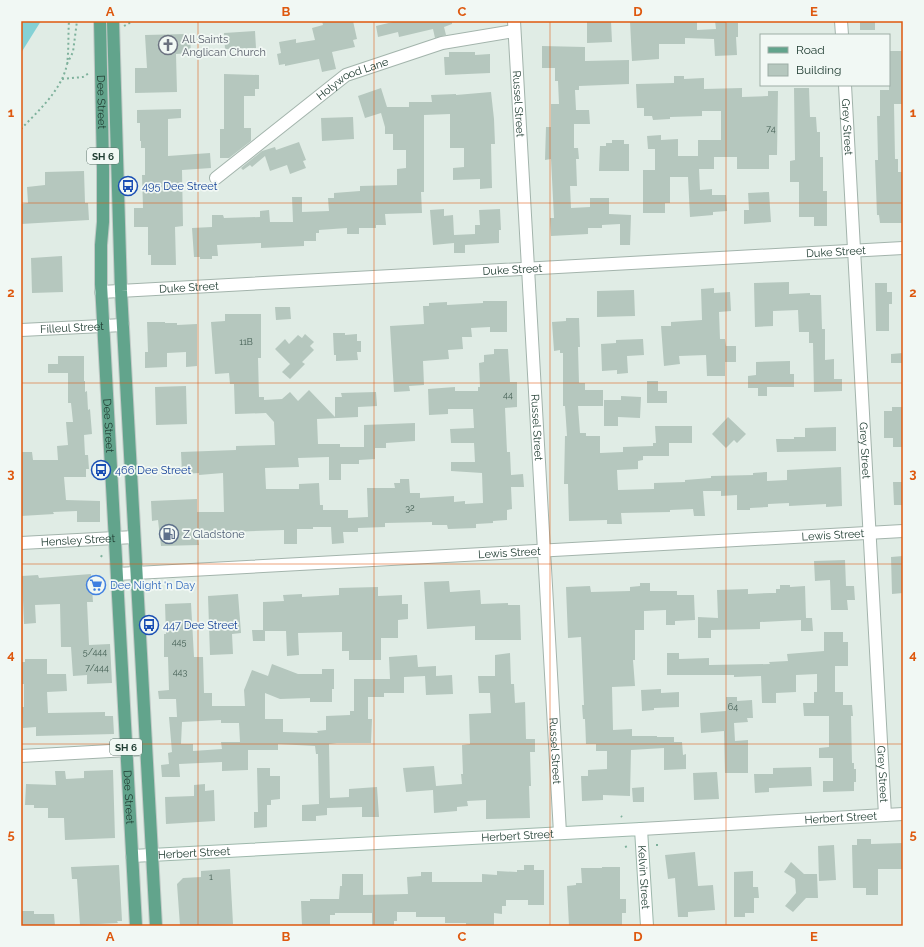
<svg xmlns="http://www.w3.org/2000/svg" width="924" height="947" font-family="Raleway,sans-serif">
<style>
.water{fill:#84d1d5}
.building{fill:#b5c7be;fill-rule:evenodd}
.lines{fill:none;stroke-linecap:round;stroke-linejoin:round}
.minor-casing{stroke:#a3b4ac;stroke-width:14}
.tertiary-casing{stroke:#a3b4ac;stroke-width:14}
.secondary-casing{stroke:#9eb8ac;stroke-width:14}
.primary-casing{stroke:#c1c9c6;stroke-width:14}
.path{stroke:#7eb19c;stroke-width:2;stroke-dasharray:2 3;stroke-linecap:butt}
.minor{stroke:#fff;stroke-width:12}
.tertiary{stroke:#fff;stroke-width:12}
.secondary{stroke:#fff;stroke-width:12}
.primary{stroke:#62a48c;stroke-width:12}
.grid{fill:none;stroke:#de580e;stroke-width:1;stroke-opacity:0.55}
.labels{text-anchor:middle;dominant-baseline:central;stroke-width:3.5;stroke-linejoin:round;paint-order:stroke}
.number-label{font-size:9px;fill:#456055}
.shield{fill:#f1f8f4;stroke:#5f756c;stroke-width:1}
.shield-label{font-size:10px;font-weight:bold;fill:#203d32}
.worship-label{font-size:11px;fill:#5b616d;stroke:#f1f8f4;text-anchor:start}
.street-label{font-size:11px;fill:#203d32;stroke:#f1f8f4}
.transit-label{font-size:11px;fill:#164399;stroke:#f1f8f4;text-anchor:start}
.service-label{font-size:11px;fill:#4e5e75;stroke:#f1f8f4;text-anchor:start}
.shop-label{font-size:11px;fill:#366cbe;stroke:#f1f8f4;text-anchor:start}
.neatline{fill:none;stroke:#de580e;stroke-width:1.5}
.grid-label{font-size:13px;text-anchor:middle;font-weight:bold;fill:#de580e}
</style>
<rect width="100%" height="100%" fill="#e0ece5"/>
<path class="water" d="M21,21H41L21,53Z"/>
<path class="building" d="M322,21H353L357,39L353,40L355,47L332,52L336,69L322,72L319,59L285,66V64L279,65L277,54L281,53L279,42L296,39V43L315,40L312,28L323,25Z
M397,21H452V24L444,27L446,35L435,38L433,29L399,37L398,32L378,37L376,26Z
M587,21H611L612,42L587,43Z
M630,21H697V30L716,29L715,21H726V23H738V37H736L737,55L715,56L714,39L685,38V44H659V59L632,61Z
M860,21H875V30H860Z
M255,31L256,48L225,49L224,33Z
M186,34L187,37H190L191,53L176,54L177,92L135,93V68H147L145,35Z
M542,46L585,47V61L629,60V84L579,86V90H575L576,110H589L590,124H574V148H578L579,159H576L577,186H570L571,208L590,207V198H609V214L631,215L630,245H620V224L602,225V228H588V234L551,236L550,218H554L551,159L545,160L546,127H551V104H559L558,81H555V68H542Z
M889,51H903V104H894L895,159H898V172H903V223H880L879,215H877L875,160H878L877,116H880V90H889Z
M449,52H475V55L490,54V73L445,75L444,57H449Z
M224,74L259,75V89H255V96H244V128H251V141L229,158H220V129H224Z
M674,76H684V79L704,78V89L742,88V97L768,96V91H778L777,155H769V169H737V157H714V169H699L700,190L712,189V195H726L727,211L713,212V215L690,217L688,177H670V203H665V213H643V170H655V149H648L647,136L661,135V140L678,139V156H698V140H721V111H702V116L670,117V119L653,120L652,116H644V108H637L636,84L674,83Z
M381,88L387,107H409V102H432L431,95L456,94V95L491,92L494,119L495,144H491L492,188L480,189V179L453,180V168L464,167V148H450V114L424,115V192H421L422,213L385,214L386,225H376V228H359V234H347V228L319,230V233H316V241H304V246L261,248V243L217,245L218,256H212V259H200V257H194L192,228L212,227V215H223L224,218L260,217V211L269,210L270,222H293L292,197H302V212L329,211L328,198H334V193L360,191V186L397,185V169L406,168V150H393V134H385V127L381,113L365,118L358,96Z
M794,88H809L810,117H816L817,132H820V157H823V191H827V226H814V217H799V182H790V161L795,160Z
M181,109V118L168,119V156L210,153L211,168L182,170L183,226L175,227L176,265H151V255H148V227H134V208H143L142,175H145V148H141V141H140V123H137V110Z
M353,117L354,139L322,141L321,118Z
M612,140H624V144H629V171H599L600,146H606V143H612Z
M299,142L306,160L303,161L306,168L290,174L287,165L270,171L265,156L252,167L250,165L243,170L241,168L262,151L275,147L276,150Z
M84,171L85,203H88L89,220L21,224V204L28,203L27,187L45,185V172Z
M769,192L771,222L744,224V210H749L748,193Z
M444,209V216L453,215L454,235L475,234V225H480L479,210L500,209L501,230H499V243L465,245V253H454V243L433,245L430,210Z
M62,256L63,292L32,293L31,258Z
M789,282V294L810,293V295H821L822,329H825V360L834,359V379H842V391L814,392L813,343H809V332H799L798,310L773,311V326L755,327L754,283Z
M875,283H887V292H892V304H889V331H876Z
M714,288V293L730,292L731,311L719,312L720,339H725L726,346H736V362H725V376H707L706,355L679,356L680,364L664,366L661,326H671V322L702,320L701,289Z
M634,290L635,316L597,317V291Z
M483,301H507V332H490V327L471,328L472,337H462L463,349L448,350L449,359L423,361L424,385L409,386L410,391L394,392L390,326L424,324L423,306H429V303L447,302V305L483,303Z
M275,307H290L291,319L276,320Z
M225,314H261V358H258L259,397H264V400L282,399L290,392L298,401L309,390L335,417V397H342L341,393L376,392L377,406L358,407V417L317,419L318,444H340V447H364V425L415,423V441L386,443V448H375V459L359,460V464H341V480H329V457L298,458L299,467L265,468L266,489H299V484L319,483L320,505H323V510H348V518L368,517L367,488H395L394,483H400V479H409L410,493H420V498L454,496V502L465,501V504L483,503L482,473L451,471V462H475L474,443H451L450,429L474,428L473,409H448V414L429,415L428,389L455,387V391H478V387H480L479,363L484,362V355L494,354V349H508L510,382H517V407L505,408L507,452H510L511,475L523,474L524,487H511L512,509L507,510V520L493,521V523L476,524V528L448,529L447,525H432V522L385,523V527L358,528V532H343L344,543L332,544L331,527H313V529H297V544H284V530L229,532V538H198L199,545L161,546L158,520L152,521L151,501L197,499V512H224L223,473L199,475V473L182,474L181,452L236,450V446L275,445L274,422L266,413L235,414L234,384H230L229,373L215,374L211,322L225,321Z
M566,318H579L580,347H578L579,383H585V390H603V406H578L580,433H586V436H600V453L623,452V447L653,446V443H656L655,426H692V443H669V456H643V460L638,461V469L617,470L618,490L654,489V483L685,482V480L711,478V476L753,475V473L767,472V481L787,480V470L841,467L842,506L826,507V504L789,506V503L768,504V507L750,508V510H737V495L721,496V491H703L705,516H694L693,509L670,510V512L621,513L622,524H607V520L569,521L568,484H564L565,436H567L565,406H563V353H560V350L554,351L552,322L566,321Z
M147,322H165V323H177V325L197,324V366L186,367V352L167,353V367L145,368V352H148Z
M333,333H345V335L357,334V341H361V352H357L358,360L336,361V355H334Z
M305,334L314,342L310,346L314,350L302,362L305,364L290,379L282,372L290,364L275,349L285,339L289,344L298,335L302,338Z
M643,339L644,355L627,356L628,373L617,374V370L602,371L601,344L616,343V340Z
M903,353V363H891V354Z
M58,356H84V381H85V392L87,391L88,410L90,409L92,434L84,435L85,455H88L89,469H86V477H64L66,500L100,501V522H77V511L53,512L54,514L21,516V452H32L33,460H58L57,446L68,445L66,422H73L71,403H68V373H48V364H58Z
M790,361V374H794V387H767V396H758V388H748V376L756,375V362Z
M647,381H658V391H667V403H647Z
M186,386L187,424L156,425L155,387Z
M621,396L641,397L640,418L618,417V426H604V400H621Z
M892,407H903V447H893V438H884V411H892Z
M728,417L746,434L737,443L734,440L726,448L712,434Z
M836,427V451L777,452L776,439H794V437H805V428Z
M893,482H903V505H894Z
M903,556V593L892,594L891,557Z
M845,560L846,586H854L855,600H847L848,610H831L830,580L815,581L814,561Z
M91,574L93,602H87L89,645L110,644L112,683L87,684V675L73,676L71,647H61L60,604L35,605L36,623L24,624L22,576L38,575L39,578Z
M449,581L450,592L480,590L481,604L508,603V605H520L521,640H475V626L427,629L424,582Z
M640,583H650V591H677V595H694L695,620L675,621V625H666V610L644,611V630H635V660H633L635,686L612,687L613,730L632,729V736H657V737H674V742H682L683,755L686,754V769L664,770V748L631,750L630,796L603,795V800L582,801L581,776H588V770L607,769V751H596V744H586L585,719H583L582,705H584L581,637L568,638L566,587L590,586L591,592L630,591V587L640,586Z
M780,585H790V587L805,586L806,618H812L813,631H801V620L760,622V629L711,630V638H698V617L718,618L717,590L748,589V594L770,593H776V589H780Z
M378,587V596L402,595V604H408V619L398,620V638H381V660H349V651H342V632L298,633L299,655L287,656L286,631H265V641H253L252,630H263V602L284,601L283,595L302,594V597L339,595V588Z
M238,594L241,633L232,634L233,654L210,655L208,596Z
M191,603L194,657H203L204,693H212V706H245L244,690L252,670L268,676L272,664L298,674H322V669H334V689H332V702H310V698L280,699L265,693V719H283V732L318,733L317,731L326,730V716L350,715V711H354V679H390L389,657L417,655L418,667L436,666V676L452,675L453,694L426,695L425,676L404,677V693H384V697H368V719H372L371,743H337L329,744L330,798L349,797V789L377,787L379,817H362V807L327,808V815L316,816V821H302V805L319,804L318,754H316L315,746L278,744V750H248V770L222,771V762L179,764L180,777H162L161,765L169,764L168,753L172,752L169,717H177L176,699H159L158,691L169,690L168,657H164V634H166L165,604ZM221,720V723H239L240,742H221L222,749L193,751V744H181L182,722Z
M824,632H843V642H848V666H835V692H843V705H852L853,716H851L852,763H854V769H856V782H854V791L823,792V781H833V758H819V748L829,747V716H804L803,703H814V692H817V674L796,675V692L776,693V703H762L761,676L734,677V675H667V653H679V659L709,658V665L770,664L769,662L788,661L787,654L824,651Z
M510,653L511,684H514L515,703L525,702L526,739H535V752H530L531,786H529L530,818L486,819V800L467,801L468,806L457,807V811L434,813L433,790L406,792L403,768L434,766L436,786L462,784L461,774H463L462,745L470,744L469,714L491,713L490,693H479L478,676H495V655Z
M25,659H47V674H66L67,691L47,692L48,713L105,712V716H113L114,734L36,736V727L23,728L22,707H24V684H21V662H25Z
M661,689V693L679,692V707L654,708V710L642,711L641,690Z
M726,697H737V701L752,700L753,718H747L748,722L734,723L735,741L748,740V773H725L724,731L701,733L700,713L726,711Z
M811,767L812,786L769,788V792L755,793L754,774H773V768Z
M257,768H270V776H280V799L271,800V805H267V827L254,828V812H258Z
M113,770L115,838L65,840L64,818H48V808H34V805H25L26,784L56,785L55,771H65L66,779L84,778V771Z
M717,772L719,799L694,800L693,773Z
M205,784V791L214,790L215,821L166,824L165,797L194,796V785Z
M644,787V802H633L632,788Z
M857,839H871V844L903,843V869H878V895H866V888H853L852,845H857Z
M834,845L836,880L819,881L818,846Z
M695,852L698,886L713,885L715,910L688,912V917H678L675,878L668,879L665,855Z
M791,862L804,874H817L818,898H806L793,912L785,906L796,893L795,879L784,872Z
M119,865L122,921H117L118,923L80,925L77,879H72L71,867Z
M524,865H534V870H544V905H528V900H506V906H502V914L494,913V926H466V923H445V917H416V912H397V921H394V926H372V913H335V915H330V926H302L301,901H310V899H339L340,886H342V874H363V895L408,894L407,877L421,876V872H432V882H482V874L497,875V871L517,872V870H524Z
M602,867H620V899H626V913H622V926H569L567,886L576,885V883H582L581,868H602Z
M230,869L233,924L180,926L177,884L183,878L201,877V871Z
M753,871V887H758L759,898H754V913H745V917H734V872Z
M21,911H34V914H54L55,926H21Z"/>
<g class="lines">
<g class="minor-casing">
<g id="minor">
<path id="s1" d="M514,21L560,833"/>
<path d="M841,21L842,35"/>
<path id="s2" d="M845,85L885,815"/>
<path id="s3" d="M216,178L346,75L442,43L514,31"/>
<path id="s4" d="M101,292L903,248"/>
<path id="s5" d="M21,330L123,325"/>
<path id="s6" d="M21,543L134,537"/>
<path id="s7" d="M117,574L903,531"/>
<path d="M21,756L146,749"/>
</g>
</g>
<g class="tertiary-casing">
<g id="tertiary">
<path id="s8" d="M641,829L903,814"/>
</g>
</g>
<g class="secondary-casing">
<g id="secondary">
<path id="s9" d="M132,856L641,829L647,926"/>
</g>
</g>
<g class="primary-casing">
<g id="primary">
<path id="s10" d="M100,21L103,169V222L101,245V284L136,926"/>
<path d="M113,21L121,291L156,926"/>
</g>
</g>
<path class="path" d="M124,26L131,22V21
M67,64L73,52L77,21
M62,79L83,77L89,73
M21,129C38,111 62,90 67,64C69,50 68,35 69,21
M101,557L102,555
M621,816L622,817
M656,845H661
M625,847L628,846"/>
<use href="#minor" class="minor"/>
<use href="#tertiary" class="tertiary"/>
<use href="#secondary" class="secondary"/>
<use href="#primary" class="primary"/>
</g>
<path class="grid" d="M198,21V926M374,21V926M550,21V926M726,21V926M21,203H903M21,383H903M21,564H903M21,744H903"/>
<defs>
<g id="church-ring" transform="scale(1)"><circle r="9.5" fill="#f1f8f4" stroke="#6b7280" stroke-width="1.5"/><path d="M-1.2-6h2.4v3.5h3.3v2.4h-3.3V6h-2.4V-.1h-3.3v-2.4h3.3Z" fill="#6b7280"/></g>
<g id="bus-ring" transform="scale(1)"><circle r="9.5" fill="#f1f8f4" stroke="#1a4fb4" stroke-width="1.5"/><path d="M-5-6H5V4H4V6H2V4H-2V6H-4V4H-5ZM-3.5-4V0h7V-4ZM-3.5 1.2v1.5H-2V1.2ZM2 1.2v1.5H3.5V1.2Z" fill="#1a4fb4"/></g>
<g id="fuel-ring" transform="scale(1)"><circle r="9.5" fill="#f1f8f4" stroke="#5c6f8a" stroke-width="1.5"/><path d="M-5.5-6h7V0h2V4h1.3V-2.5L3-4.5l.8-.8L6-3V5H2.5V1h-1V6h-7ZM-4.2-4.7v3.2H.2V-4.7Z" fill="#5c6f8a"/></g>
<g id="supermarket-ring" transform="scale(1)"><circle r="9.5" fill="#f1f8f4" stroke="#3f7fe0" stroke-width="1.5"/><path d="M-6-5.5h2.5l.6 2H6L4.5 2H-2.5L-4.4-4H-6ZM-1.5 3.2a1.3 1.3 0 1 0 .1 0ZM3 3.2a1.3 1.3 0 1 0 .1 0Z" fill="#3f7fe0"/></g>
</defs>
<g fill-rule="evenodd">
<use href="#church-ring" x="168" y="45"/>
<use href="#bus-ring" x="128" y="186"/>
<use href="#bus-ring" x="101" y="470"/>
<use href="#fuel-ring" x="169" y="534"/>
<use href="#supermarket-ring" x="96" y="585"/>
<use href="#bus-ring" x="149" y="625"/>
</g>
<g class="labels">
<g class="number-label">
<text x="771" y="129">74</text>
<text x="246" y="342">11B</text>
<text x="508" y="395">44</text>
<text x="410" y="508">32</text>
<text x="179" y="642">445</text>
<text x="95" y="652">5/444</text>
<text x="97" y="668">7/444</text>
<text x="180" y="672">443</text>
<text x="733" y="707">64</text>
<text x="211" y="877">1</text>
</g>
<g class="shield">
<rect x="87" y="148" width="32" height="16" rx="3"/>
<rect x="110" y="739" width="32" height="16" rx="3"/>
</g>
<g class="shield-label">
<text x="103" y="156">SH 6</text>
<text x="126" y="747">SH 6</text>
</g>
<g class="worship-label">
<text x="182" y="39">All Saints<tspan x="182" dy="13">Anglican Church</tspan></text>
</g>
<g class="street-label">
<text stroke="none"><textPath href="#s3" startOffset="170">Holywood Lane</textPath></text>
<text stroke="none"><textPath href="#s10" startOffset="81">Dee Street</textPath></text>
<text stroke="none"><textPath href="#s1" startOffset="83">Russel Street</textPath></text>
<text stroke="none"><textPath href="#s2" startOffset="42">Grey Street</textPath></text>
<text stroke="none"><textPath href="#s4" startOffset="736">Duke Street</textPath></text>
<text stroke="none"><textPath href="#s4" startOffset="412">Duke Street</textPath></text>
<text stroke="none"><textPath href="#s4" startOffset="88">Duke Street</textPath></text>
<text stroke="none"><textPath href="#s5" startOffset="51">Filleul Street</textPath></text>
<text stroke="none"><textPath href="#s10" startOffset="405">Dee Street</textPath></text>
<text stroke="none"><textPath href="#s1" startOffset="407">Russel Street</textPath></text>
<text stroke="none"><textPath href="#s2" startOffset="366">Grey Street</textPath></text>
<text stroke="none"><textPath href="#s7" startOffset="717">Lewis Street</textPath></text>
<text stroke="none"><textPath href="#s6" startOffset="57">Hensley Street</textPath></text>
<text stroke="none"><textPath href="#s7" startOffset="393">Lewis Street</textPath></text>
<text stroke="none"><textPath href="#s1" startOffset="731">Russel Street</textPath></text>
<text stroke="none"><textPath href="#s2" startOffset="690">Grey Street</textPath></text>
<text stroke="none"><textPath href="#s10" startOffset="777">Dee Street</textPath></text>
<text stroke="none"><textPath href="#s8" startOffset="200">Herbert Street</textPath></text>
<text stroke="none"><textPath href="#s9" startOffset="386">Herbert Street</textPath></text>
<text stroke="none"><textPath href="#s9" startOffset="62">Herbert Street</textPath></text>
<text stroke="none"><textPath href="#s9" startOffset="558">Kelvin Street</textPath></text>
</g>
<g class="transit-label">
<text x="142" y="186">495 Dee Street</text>
<text x="115" y="470">466 Dee Street</text>
<text x="163" y="625">447 Dee Street</text>
</g>
<g class="service-label">
<text x="183" y="534">Z Gladstone</text>
</g>
<g class="shop-label">
<text x="110" y="585">Dee Night ‘n Day</text>
</g>
</g>
<rect width="924" height="947" fill="none" stroke="#f1f8f4" stroke-width="44"/>
<rect x="760" y="34" width="130" height="52" fill="#f1f8f4" stroke="#9dada6"/>
<rect x="768" y="47" width="20" height="6" fill="#62a48c" stroke="#9dada6"/>
<text x="796" y="54" font-size="12" fill="#203d32">Road</text>
<rect x="768" y="64" width="20" height="12" fill="#b5c7be" stroke="#9dada6"/>
<text x="796" y="74" font-size="12" fill="#203d32">Building</text>
<rect x="22" y="22" width="880" height="903" class="neatline"/>
<g class="grid-label">
<text x="110" y="16">A</text>
<text x="286" y="16">B</text>
<text x="462" y="16">C</text>
<text x="638" y="16">D</text>
<text x="814" y="16">E</text>
<text x="11" y="117">1</text>
<text x="913" y="117">1</text>
<text x="11" y="297">2</text>
<text x="913" y="297">2</text>
<text x="11" y="478">3</text>
<text x="913" y="478">3</text>
<text x="11" y="659">4</text>
<text x="913" y="659">4</text>
<text x="11" y="839">5</text>
<text x="913" y="839">5</text>
<text x="110" y="941">A</text>
<text x="286" y="941">B</text>
<text x="462" y="941">C</text>
<text x="638" y="941">D</text>
<text x="814" y="941">E</text>
</g>
</svg>
